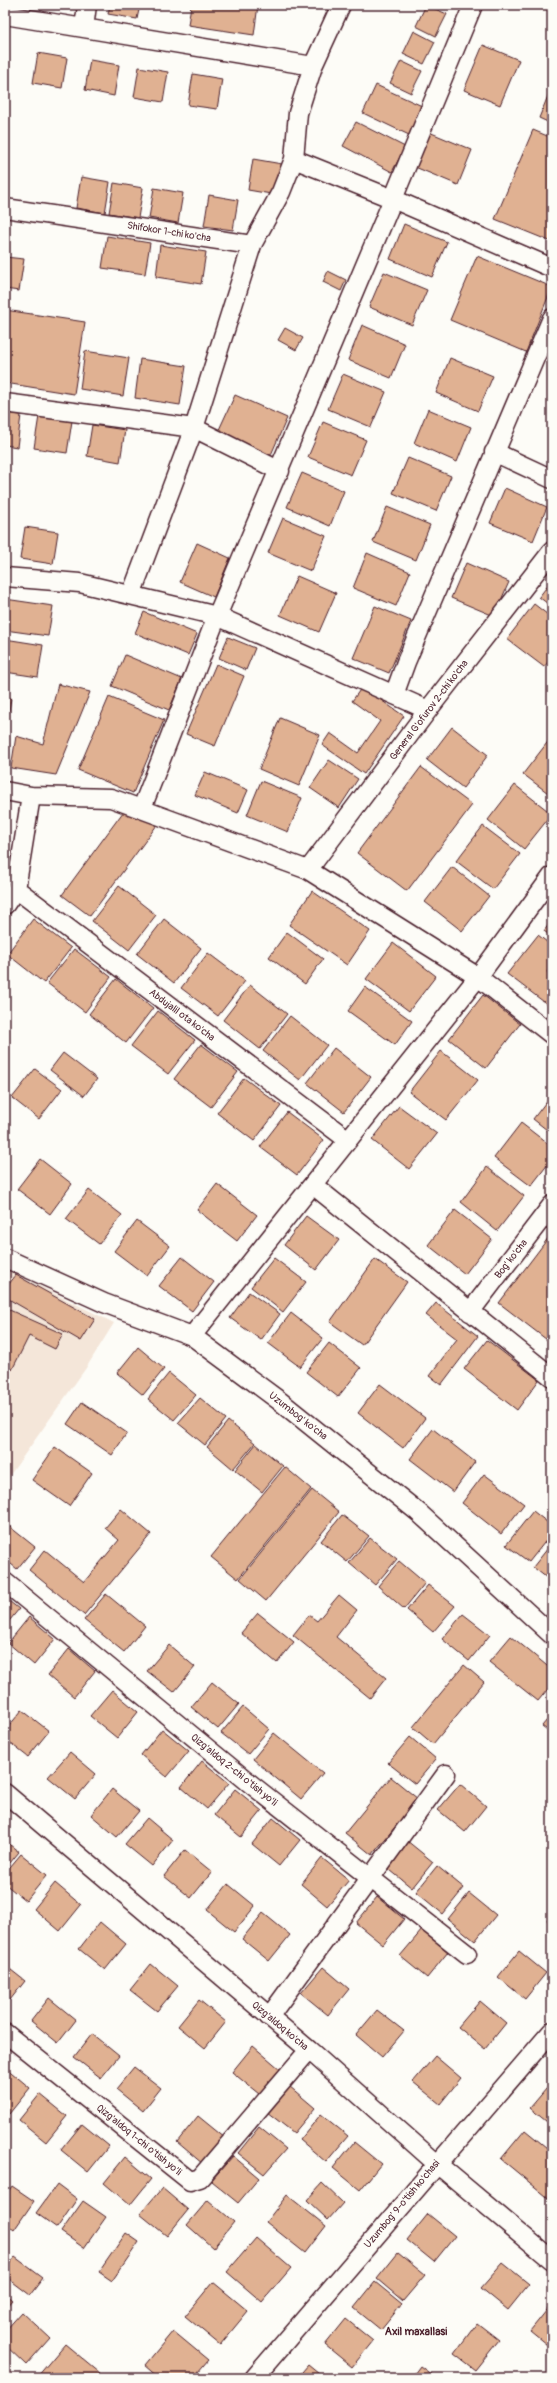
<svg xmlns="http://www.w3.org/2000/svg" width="557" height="2383" font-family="Pangolin,sans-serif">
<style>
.built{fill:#f4e6d9}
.building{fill:#e0b192;stroke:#4a1f2b}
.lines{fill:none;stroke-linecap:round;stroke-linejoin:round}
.minor-casing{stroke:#4a1f2b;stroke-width:21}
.minor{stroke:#fdfcf7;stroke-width:18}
.labels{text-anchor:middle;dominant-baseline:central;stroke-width:3;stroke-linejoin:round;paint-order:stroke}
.street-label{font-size:10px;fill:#4a1f2b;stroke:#fdfcf7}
.neighbourhood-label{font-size:11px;font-weight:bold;fill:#4a1f2b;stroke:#fdfcf7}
</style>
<rect width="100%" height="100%" fill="#fdfcf7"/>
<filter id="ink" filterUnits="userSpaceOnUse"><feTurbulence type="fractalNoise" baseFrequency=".025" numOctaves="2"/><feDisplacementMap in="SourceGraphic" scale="8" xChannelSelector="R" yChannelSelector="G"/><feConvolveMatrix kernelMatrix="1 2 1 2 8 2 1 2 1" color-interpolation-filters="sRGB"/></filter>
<g filter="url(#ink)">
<path class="built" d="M5,1269L114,1323L86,1368L5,1482Z"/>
<path class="building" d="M110,5H140L137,19L108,14Z
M191,5H258L254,35L188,25Z
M426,5L447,14L436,36L416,26Z
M443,5H452L450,8Z
M414,31L435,42L424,64L403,54Z
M483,45L519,60L500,105L464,90Z
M38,53L67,58L62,88L33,83Z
M90,60L119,65L114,96L85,90Z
M401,61L422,71L411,93L390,83Z
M139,67L168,72L163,102L134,97Z
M193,74L222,79L217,109L188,105Z
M376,85L422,106L409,135L363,113Z
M552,86V124L539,118Z
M356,122L405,147L392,172L343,146Z
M533,130L552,138V242L495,219Z
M429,132L472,150L458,185L415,167Z
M253,159L282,164L277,195L248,190Z
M81,177L110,182L105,213L76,208Z
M114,183L143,188L138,218L109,213Z
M154,188L183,193L178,223L149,218Z
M209,195L238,200L233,230L204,226Z
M404,224L447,242L432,277L390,259Z
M107,236L150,243L145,274L102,268Z
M160,245L206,252L201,284L156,277Z
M477,256L552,287L526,352L450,320Z
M5,257L24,259L19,291L5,289Z
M328,271L346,280L341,291L323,282Z
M384,272L427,290L412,325L369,307Z
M5,310L85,322L74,394L5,383Z
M362,325L405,344L391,378L348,360Z
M285,328L303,338L296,350L278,340Z
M85,351L129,358L123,396L80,389Z
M450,358L493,376L478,411L436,393Z
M140,359L186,366L180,405L135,398Z
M343,374L386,392L371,427L328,409Z
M235,395L287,418L270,457L217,434Z
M428,409L471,427L457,462L414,443Z
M5,413L21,415L17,447L5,445Z
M39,416L72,421L67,453L34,448Z
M323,422L366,440L351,475L308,457Z
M92,425L125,430L120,462L87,456Z
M408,458L451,476L436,511L393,493Z
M302,473L344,491L330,526L287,507Z
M505,488L547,507L533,541L490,523Z
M387,507L430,525L416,560L373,542Z
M283,518L326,536L311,571L268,553Z
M25,527L58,532L53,564L20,559Z
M197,543L230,558L214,597L180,582Z
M367,553L410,572L396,606L353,588Z
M466,563L509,582L494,616L451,598Z
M297,576L336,593L319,632L280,615Z
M552,580V607L539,597Z
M5,599L53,606L48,636L5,630Z
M534,604L552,618V657L544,667L507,639Z
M375,606L411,621L389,673L353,658Z
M144,612L197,634L188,655L135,633Z
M228,637L255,648L246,670L219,658Z
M5,639L43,645L38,677L5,672Z
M125,655L182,679L169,710L112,686Z
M216,664L244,676L215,746L186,734Z
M58,684L90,692L56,775L11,768L16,736L43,744Z
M362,687L404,716L364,774L322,745L330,733L358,753L380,721L352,701Z
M5,697L11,698L6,730H5Z
M109,697L164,720L133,793L78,770Z
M280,718L320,735L299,786L259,769Z
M452,727L488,755L463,788L427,760Z
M550,739L552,740V796L523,774Z
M329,760L358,779L339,808L310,788Z
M421,767L472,805L407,891L357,853Z
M205,772L248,790L238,813L195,795Z
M261,781L302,798L288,832L247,815Z
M515,785L552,814L524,849L488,820Z
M129,804L157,825L90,916L62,895Z
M483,826L520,854L493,889L456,861Z
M452,867L489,896L462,931L425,902Z
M119,886L156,915L129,950L92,921Z
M312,891L370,931L347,965L289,925Z
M33,919L71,948L44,983L7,954Z
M164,919L201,948L174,983L137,954Z
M552,920V937L544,931Z
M287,932L323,959L305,984L269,957Z
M538,935L552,946V966L547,972L552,976V1008L507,974Z
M393,943L436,976L409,1011L366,979Z
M74,949L111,977L85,1012L47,983Z
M208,953L245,981L218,1016L181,988Z
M116,979L153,1008L126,1043L89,1014Z
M250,985L287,1014L260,1049L223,1020Z
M365,987L412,1021L395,1045L348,1011Z
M483,995L520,1024L486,1068L449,1039Z
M158,1011L195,1040L168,1074L131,1046Z
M290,1016L327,1045L300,1080L263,1051Z
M201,1044L238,1072L211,1107L174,1079Z
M334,1048L371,1077L344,1112L307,1083Z
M441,1051L478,1080L446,1120L409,1092Z
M63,1053L97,1079L84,1096L50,1070Z
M35,1069L62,1089L39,1119L12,1098Z
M244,1078L281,1106L254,1141L217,1113Z
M552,1094V1134L533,1119Z
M399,1106L437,1134L409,1169L372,1140Z
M287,1112L324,1140L297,1175L260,1147Z
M521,1123L552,1147V1159L531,1186L494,1158Z
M40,1159L72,1184L50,1214L17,1189Z
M487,1167L524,1196L497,1231L461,1202Z
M217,1184L257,1215L237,1241L197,1210Z
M89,1190L122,1215L99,1244L66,1219Z
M455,1210L492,1239L465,1274L428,1245Z
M306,1216L339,1240L316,1270L284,1245Z
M137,1221L170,1246L147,1276L114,1251Z
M552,1233V1342L551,1343L499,1303Z
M182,1257L214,1282L192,1311L159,1286Z
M274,1258L306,1282L283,1312L251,1287Z
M375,1259L407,1282L362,1345L330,1322Z
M16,1275L95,1319L81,1341L5,1297V1289Z
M249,1292L280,1314L261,1340L230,1318Z
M436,1303L478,1336L441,1385L429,1376L457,1339L426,1315Z
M5,1308L63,1334L55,1349L29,1336L12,1370L5,1367Z
M291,1313L323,1338L300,1367L268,1343Z
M487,1340L539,1380L517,1410L464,1369Z
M329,1343L361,1368L338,1397L306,1372Z
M138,1347L164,1369L143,1395L117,1373Z
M169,1373L196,1395L174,1420L148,1399Z
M380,1384L425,1418L403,1448L358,1413Z
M200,1398L226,1419L205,1445L178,1423Z
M82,1402L127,1433L112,1455L67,1424Z
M228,1421L255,1443L233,1469L207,1447Z
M433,1429L475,1462L453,1492L410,1459Z
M256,1444L283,1466L262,1492L235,1470Z
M55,1447L92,1473L69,1506L32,1480Z
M285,1467L311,1489L238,1579L211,1557Z
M484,1474L524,1504L501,1534L462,1503Z
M312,1490L339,1512L266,1601L240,1579Z
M121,1509L151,1534L84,1615L29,1570L45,1550L84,1582L119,1540L105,1528Z
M533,1511L552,1526V1533L529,1562L506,1545Z
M342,1515L369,1536L347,1562L321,1541Z
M5,1523L35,1547L17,1569L5,1559Z
M370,1538L397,1559L375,1585L349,1563Z
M552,1543V1582L533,1567Z
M399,1561L425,1583L404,1609L378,1586Z
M428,1585L455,1606L433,1632L407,1610Z
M106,1594L145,1626L124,1652L84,1620Z
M339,1595L357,1610L336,1637L386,1678L370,1698L293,1635L309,1615L317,1621Z
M5,1598L19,1609L5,1626Z
M258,1613L294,1642L277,1663L241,1633Z
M463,1614L490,1635L469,1661L442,1639Z
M29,1617L55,1639L34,1665L8,1643Z
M511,1636L552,1670V1684L538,1701L489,1662Z
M169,1645L195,1667L174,1692L147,1671Z
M69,1649L95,1671L74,1697L48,1675Z
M464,1665L484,1682L433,1744L413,1727Z
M212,1682L239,1704L218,1729L191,1707Z
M112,1690L138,1712L117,1738L90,1716Z
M243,1707L269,1729L248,1754L221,1733Z
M22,1710L49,1731L28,1757L5,1739V1731Z
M552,1714V1734L542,1726Z
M162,1729L189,1751L167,1777L141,1755Z
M274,1733L323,1773L301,1799L253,1759Z
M410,1737L436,1759L415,1784L388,1763Z
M70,1752L96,1774L75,1799L48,1777Z
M202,1761L229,1783L207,1809L181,1787Z
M391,1777L418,1799L372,1855L345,1833Z
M460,1784L486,1806L465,1832L438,1810Z
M112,1789L139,1811L117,1837L91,1815Z
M235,1789L262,1811L241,1837L214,1815Z
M147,1818L173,1840L152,1866L125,1844Z
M273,1818L300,1840L279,1866L252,1844Z
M406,1840L433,1862L412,1888L385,1866Z
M5,1841L19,1852L5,1869Z
M185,1850L212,1872L191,1898L164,1876Z
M21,1854L47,1875L26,1901L5,1884V1873Z
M322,1858L349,1880L327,1906L301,1884Z
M437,1866L464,1888L443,1914L416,1892Z
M55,1883L81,1905L60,1931L34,1909Z
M228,1884L255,1906L234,1932L207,1910Z
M469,1893L496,1915L475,1941L448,1919Z
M377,1897L404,1919L383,1945L356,1923Z
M263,1913L290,1935L269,1961L242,1939Z
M552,1914V1925L547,1920Z
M100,1922L126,1944L105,1970L79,1949Z
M422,1930L448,1952L427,1978L400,1956Z
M519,1951L546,1973L525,1999L498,1977Z
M151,1964L178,1986L157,2011L130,1990Z
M6,1966L25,1981L10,2000L5,1996Z
M323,1967L349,1989L328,2015L301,1993Z
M49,1998L76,2020L58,2043L31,2021Z
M199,2000L226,2022L205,2048L178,2026Z
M480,2001L506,2023L485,2049L458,2027Z
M377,2010L404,2031L382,2057L356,2035Z
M92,2034L119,2056L101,2078L74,2057Z
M253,2046L280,2069L259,2094L232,2072Z
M435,2056L461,2078L440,2104L413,2082Z
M5,2067L30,2088L9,2114L5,2111Z
M134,2067L161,2088L143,2111L116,2089Z
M552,2082V2126L530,2108Z
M289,2086L315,2108L294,2133L267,2112Z
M40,2094L67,2116L46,2142L19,2120Z
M321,2114L348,2136L326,2162L300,2140Z
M198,2116L225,2138L203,2164L177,2142Z
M82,2124L109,2146L88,2172L61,2150Z
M259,2127L286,2149L264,2174L238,2153Z
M525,2130L552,2152V2201L501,2159Z
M354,2142L381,2164L360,2190L333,2168Z
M233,2156L259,2178L238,2203L211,2181Z
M125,2157L151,2179L130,2205L104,2183Z
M322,2183L343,2203L328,2220L307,2200Z
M57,2184L77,2199L57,2228L36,2213Z
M12,2186L34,2201L14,2230L5,2223V2196Z
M162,2188L188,2210L167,2236L140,2214Z
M287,2195L326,2226L305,2253L266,2222Z
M208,2200L234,2222L213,2248L187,2225Z
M83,2201L106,2217L84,2248L61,2232Z
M428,2214L455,2236L434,2262L407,2240Z
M126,2233L139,2242L112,2281L99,2272Z
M256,2238L291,2268L262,2302L227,2272Z
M398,2253L425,2275L403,2301L377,2279Z
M15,2257L43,2278L30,2295L5,2276V2269Z
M503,2263L529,2284L508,2310L481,2288Z
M213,2282L248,2311L220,2345L185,2316Z
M375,2282L402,2304L381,2330L354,2308Z
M5,2294L12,2300L5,2308Z
M551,2305L552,2306V2349L530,2331Z
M22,2312L50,2338L26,2365L5,2345V2331Z
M346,2319L373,2341L352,2367L325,2345Z
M477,2323L499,2340L475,2370L454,2354Z
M173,2331L208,2360L193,2378H160L145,2365Z
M65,2344L100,2373L96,2378L37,2377Z
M308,2365L324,2378H297Z
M420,2366L436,2378H411Z"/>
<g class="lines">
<g class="minor-casing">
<path id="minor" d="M473,5L393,199L552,268
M5,15L313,66
M84,28L87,5
M5,208L252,245L281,192L294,159L298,113L313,66L341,5
M5,403L194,428L280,471
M494,452L552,479
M5,577L80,583L217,616L428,710
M131,595L194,428L252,245
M394,695L406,662L552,318
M5,791L31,796L111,798L308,870L478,977L552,1035
M142,808L217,616L393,199L294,159
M308,870L428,710L552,551
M16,889L348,1140
M5,905L16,889L31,796
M313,1185L552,1377
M5,1258L104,1303L192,1336L281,1402L418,1512L552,1635
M470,1312L552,1205
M192,1336L478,977L552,876
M5,1582L252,1785L467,1954
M5,1793L309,2050L436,2163L552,2260
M269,2017L446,1774
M5,2033L190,2181L200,2178L309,2050
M254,2378L552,2031"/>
</g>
<use href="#minor" class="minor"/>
</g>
</g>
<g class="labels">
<g class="street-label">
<text transform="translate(169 232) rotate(9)">Shifokor 1-chi ko'cha</text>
<text transform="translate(429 710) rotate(-53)">General G'ofurov 2-chi ko'cha</text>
<text transform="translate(182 1015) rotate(37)">Abdujalil ota ko'cha</text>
<text transform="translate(511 1259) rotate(-52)">Bog' ko'cha</text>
<text transform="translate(298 1416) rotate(38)">Uzumbog' ko'cha</text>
<text transform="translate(234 1770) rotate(39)">Qizg'aldoq 2-chi o'tish yo'li</text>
<text transform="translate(280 2026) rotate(40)">Qizg'aldoq ko'cha</text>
<text transform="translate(139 2140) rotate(39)">Qizg'aldoq 1-chi o'tish yo'li</text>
<text transform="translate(402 2204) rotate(-50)">Uzumbog' 9-o'tish ko'chasi</text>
</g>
<g class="neighbourhood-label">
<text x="416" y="2331">Axil maxallasi</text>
</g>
</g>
<rect width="557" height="2383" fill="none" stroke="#fdfcf7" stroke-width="20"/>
<rect x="10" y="10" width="537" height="2363" fill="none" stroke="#4a1f2b" stroke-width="1.5" filter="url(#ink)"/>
</svg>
